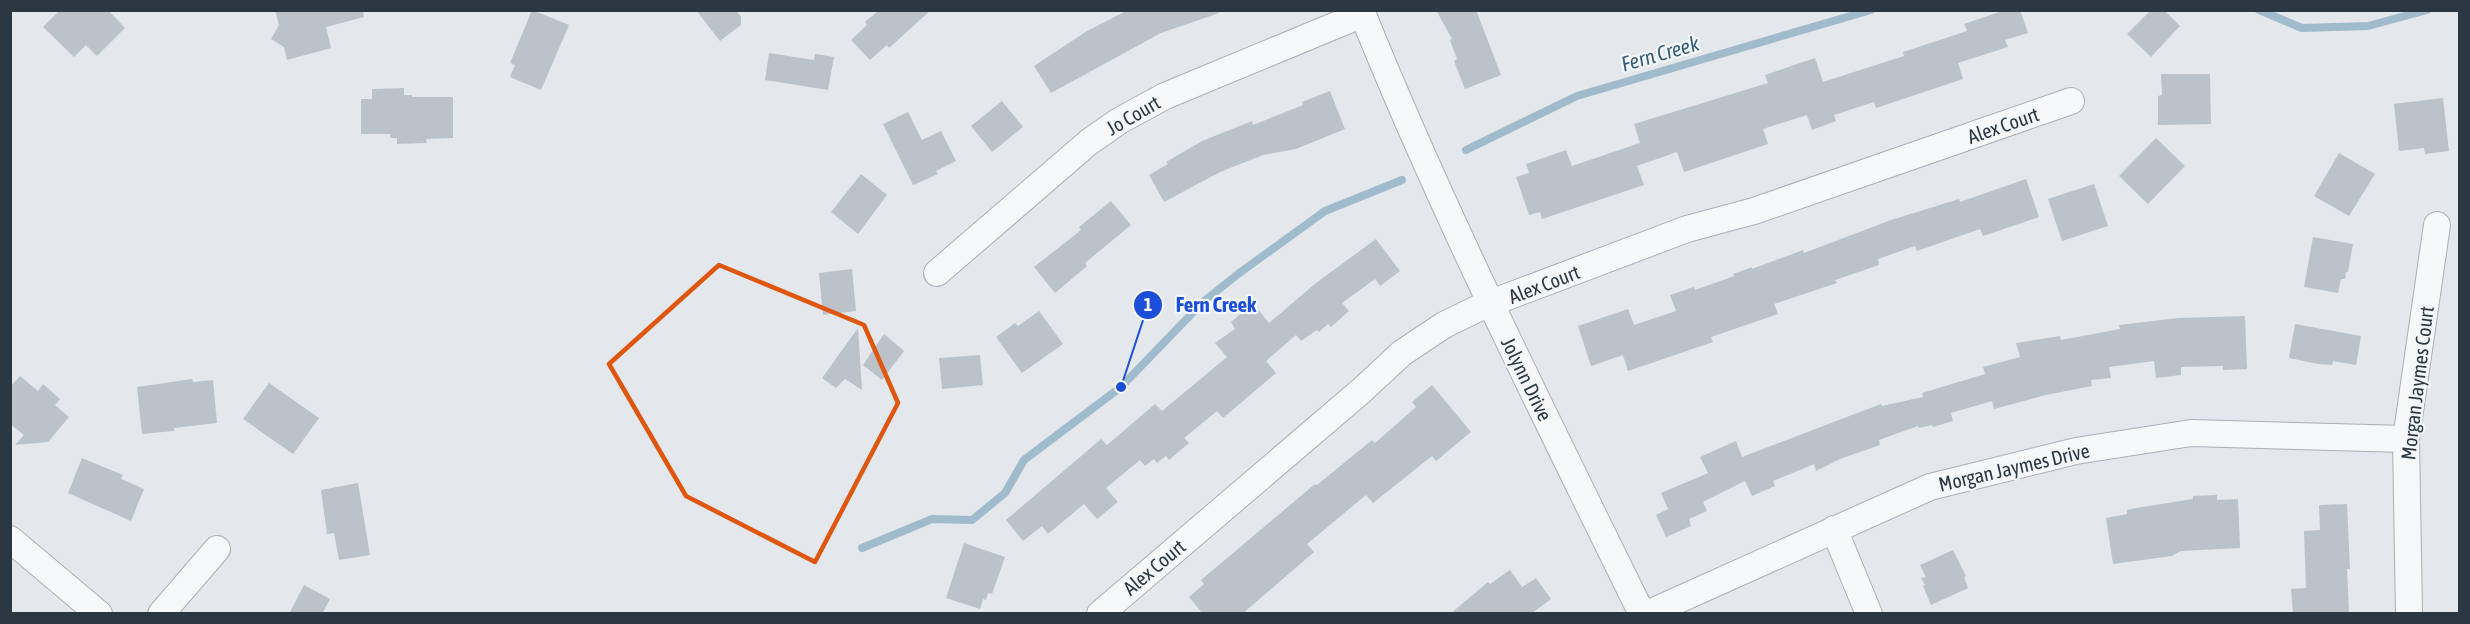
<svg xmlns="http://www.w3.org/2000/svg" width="2470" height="624" font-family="'Asap Condensed',sans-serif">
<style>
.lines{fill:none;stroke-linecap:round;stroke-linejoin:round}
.stream{stroke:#a0bbcb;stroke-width:8}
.building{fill:#bbc2c9}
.minor-casing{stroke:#a9b0b6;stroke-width:28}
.minor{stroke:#f7f8fa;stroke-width:26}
.marked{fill:none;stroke:#df570f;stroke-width:4.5;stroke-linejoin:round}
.labels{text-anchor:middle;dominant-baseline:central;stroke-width:4.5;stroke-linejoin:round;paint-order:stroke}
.street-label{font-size:20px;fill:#2b3844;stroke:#f4f7f9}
.water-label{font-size:21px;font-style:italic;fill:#365d78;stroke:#f4f7f9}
.leader{fill:none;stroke:#1d4ed8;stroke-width:2}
.callout-dot{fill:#1d4ed8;stroke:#f4f7f9;stroke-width:2}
.mark-label{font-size:18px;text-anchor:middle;font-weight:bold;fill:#fff}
.callout-label{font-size:21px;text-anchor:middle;font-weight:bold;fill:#1d4ed8;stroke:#f4f7f9;stroke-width:4.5;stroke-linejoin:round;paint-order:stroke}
</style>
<rect width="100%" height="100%" fill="#e4e8ec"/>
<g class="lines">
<path class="stream" d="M2259,10L2302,28L2368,26L2427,10
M1466,150L1577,96L1871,10
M862,548L932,519L972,520L1005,493L1024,460L1121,387L1203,302L1238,274L1325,211L1402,180"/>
</g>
<path class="building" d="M60,10H108L125,28L97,56L86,45L74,57L43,27Z
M275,10H363L364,17L326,27L331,48L287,60L284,47L271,39L279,25Z
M532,10L569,25L541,90L510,77L515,65L510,63Z
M696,10H736L741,17V25L720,41Z
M879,10H931L889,48L887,45L870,60L851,40L867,25L865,22Z
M1128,10H1218L1219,13L1161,33L1051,93L1034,66L1087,31Z
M1436,10H1476L1501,75L1465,89L1454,61L1457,59L1450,40L1452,39Z
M2005,10H2020L2028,33L2005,40L2008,47L1958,63L1963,79L1876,108L1874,102L1834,115L1836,121L1812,130L1807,115L1763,129L1768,144L1684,172L1677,152L1637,166L1644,185L1542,219L1540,212L1529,215L1516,177L1529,173L1526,164L1566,150L1572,166L1640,143L1634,124L1768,83L1765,75L1815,58L1823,82L1904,56L1903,52L1967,31L1964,24Z
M2151,10H2164L2180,26L2151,57L2127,34Z
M769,53L814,60L815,54L834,57L828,90L765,80Z
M2161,74H2210L2211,124L2158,125V96L2162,95Z
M404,88V95H412V97H453V138L426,139L427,143L397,144V138H390V134H361V99H372V89Z
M1330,91L1345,129L1296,149L1263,155L1220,172L1164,202L1149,175L1168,164L1166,162L1202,141L1252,121L1253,125L1303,105L1302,102Z
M2443,98L2449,151L2425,154L2424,148L2399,151L2394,104Z
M1002,101L1023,127L992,152L971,126Z
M908,112L922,140L941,131L956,161L936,171L938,174L913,185L883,124Z
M2156,138L2185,166L2148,204L2119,176Z
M2339,153L2375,174L2349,216L2314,196Z
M861,174L887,195L858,234L831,212Z
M2026,179L2039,217L1983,236L1980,229L1917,251L1915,246L1878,259L1879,265L1835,280L1837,283L1774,304L1778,314L1711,337L1713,342L1628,371L1623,355L1591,366L1578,326L1628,309L1634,325L1676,311L1670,295L1694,287L1695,290L1734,276L1733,274L1752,267V269L1803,250L1804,253L1891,220L1959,199L1960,202Z
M2094,184L2108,226L2062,241L2048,199Z
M1111,201L1131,225L1085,263L1087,266L1055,293L1034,267L1081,230L1079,227Z
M2313,237L2353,244L2348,272H2346L2345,279H2341L2338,293L2304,287Z
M1376,239L1400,271L1380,286L1375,279L1342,303L1349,311L1331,327L1328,324L1319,332L1317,330L1301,341L1296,335L1266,361L1276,373L1223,418L1217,411L1184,438L1189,443L1169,460L1166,456L1157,463L1154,459L1145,466L1140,460L1106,488L1118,502L1097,519L1084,504L1048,534L1042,526L1023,541L1006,520L1101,439L1107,445L1155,404L1162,411L1227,357L1215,343L1235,329L1231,322L1253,303L1269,323L1316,283Z
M852,269L856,311L823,315L819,273Z
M1039,311L1063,344L1022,373L996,337L1015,323L1018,326Z
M2245,316L2247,369L2223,370V366L2181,367V375L2156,378L2154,361L2109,367L2111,378L2091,380L2092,386L2046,395L1994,409L1992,401L1951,413L1953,421L1933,427L1932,425L1919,428L1918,426L1879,440L1880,445L1840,459L1816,471L1814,464L1773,481L1775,486L1752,496L1745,481L1703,502L1707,511L1689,519L1691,526L1666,537L1656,515L1668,509L1661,493L1708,473L1700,457L1736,441L1742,457L1881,404L1882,406L1923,397L1922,393L1985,374L1983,367L2020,357L2016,343L2060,336L2061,340L2120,329L2119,325L2179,318Z
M2295,324L2361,336L2356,365L2333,361L2332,365L2318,364L2289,358Z
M858,328L862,390L845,379L836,388L822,378Z
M884,334L904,351L882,380L863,365Z
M980,355L983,385L942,389L939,358Z
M20,376L38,391L43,384L60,399L55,405L69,417L48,442L15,445L24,435L10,424V387Z
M192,379L193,382L213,380L217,423L174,428V431L142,434L137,387Z
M269,383L319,418L293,454L243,419Z
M1432,385L1471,432L1436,461L1432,456L1373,503L1366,495L1307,544L1314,552L1242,614H1203L1189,597L1204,584L1201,580L1315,484L1317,485L1372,440L1375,443L1416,407L1412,402Z
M82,458L123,475L121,479L144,489L131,521L68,493Z
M358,483L370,555L339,560L334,533L327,534L321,490Z
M2217,495V500L2238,499L2240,548L2181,551L2172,556L2113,564L2106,518L2127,514V510L2136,508L2193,499V496Z
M2347,504L2350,569H2347L2349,614H2293L2291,589L2306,588L2304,531L2320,530L2319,505Z
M964,543L1005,557L992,594L988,593L986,600L983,599L980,609L946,598Z
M1953,550L1966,576L1964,577L1968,588L1931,605L1923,586L1925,585L1921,578L1926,577L1920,565Z
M1510,570L1522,587L1536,578L1551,599L1531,614H1450L1488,582L1490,584Z
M304,585L330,599L322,614H289Z"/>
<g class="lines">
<g class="minor-casing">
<path id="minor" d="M1361,10C1444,216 1544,414 1642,614
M937,273L1089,142L1119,121L1165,96L1363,14
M1834,529L1869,614
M10,539L99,614
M161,614L217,549
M1100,614L1361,391L1402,353L1444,325L1483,306L1687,229L1754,211L2071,101
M1647,614L1930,487L2076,451L2191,433L2406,439
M2409,614L2406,439L2437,225"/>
</g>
<use href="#minor" class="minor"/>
</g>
<path class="marked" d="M719,265L864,325L898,403L815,562L686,496L609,364Z"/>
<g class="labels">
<g class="street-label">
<text transform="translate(1133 115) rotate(-30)">Jo Court</text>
<text transform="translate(2003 125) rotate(-19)">Alex Court</text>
<text transform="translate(1544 284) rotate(-21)">Alex Court</text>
<text transform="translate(1527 379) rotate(64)">Jolynn Drive</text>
<text transform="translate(2417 383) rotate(-83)">Morgan Jaymes Court</text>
<text transform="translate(2014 467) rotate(-13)">Morgan Jaymes Drive</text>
<text transform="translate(1154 567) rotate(-40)">Alex Court</text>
</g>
<g class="water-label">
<text transform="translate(1660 53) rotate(-16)">Fern Creek</text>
</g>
</g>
<path class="leader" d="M1121 387L1148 305"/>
<g class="callout-dot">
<circle cx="1121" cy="387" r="6"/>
<circle cx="1148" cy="305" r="15"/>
</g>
<g class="mark-label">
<text x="1148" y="311">1</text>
</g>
<g class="callout-label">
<text x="1216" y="312">Fern Creek</text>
</g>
<rect width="2470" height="624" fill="none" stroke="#2b3844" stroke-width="24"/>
</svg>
